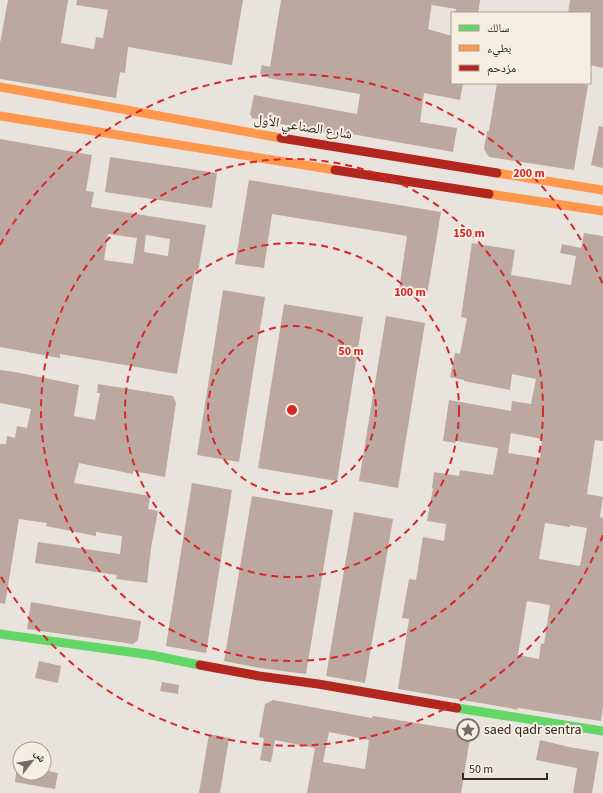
<svg xmlns="http://www.w3.org/2000/svg" width="603" height="793" font-family="'Source Sans 3','Noto Naskh Arabic',sans-serif">
<style>
.building{fill:#bca89f;fill-rule:evenodd}
.lines{fill:none;stroke-linecap:round;stroke-linejoin:round}
.fast{stroke:#63d668;stroke-width:9}
.slow{stroke:#ff974d;stroke-width:9}
.jam{stroke:#b3261e;stroke-width:9}
.ring{fill:none;stroke:#d62828;stroke-width:2;stroke-dasharray:7 5}
.labels{text-anchor:middle;dominant-baseline:central;stroke-width:4;stroke-linejoin:round;paint-order:stroke}
.street-label{font-size:14px;fill:#322925;stroke:#f7eee2}
.poi-label{font-size:14px;fill:#322925;stroke:#f7eee2;text-anchor:start}
.centre{fill:#d62828;stroke:#f7eee2;stroke-width:2}
.ring-label{font-size:12px;text-anchor:middle;font-weight:bold;fill:#d62828;stroke:#f7eee2;stroke-width:4;stroke-linejoin:round;paint-order:stroke}
</style>
<rect width="100%" height="100%" fill="#e9e3dd"/>
<path class="building" d="M8,0H68L61,43L94,49L96,37L103,38L108,10L76,5L77,0H243L232,65L128,47L125,73L120,72L116,98L0,79V43Z
M281,0H480L478,13H455L456,9L432,5V3L428,29L452,36V83H463L460,100L424,93L420,122L457,128L453,152L346,133L345,137L252,118L250,114L254,95L357,114L360,94L268,78V75L260,74L262,65L270,67Z
M570,0H603V68L590,65V13H568Z
M497,83H576L588,85L574,170L489,157L484,149L487,131H489Z
M599,126L603,127V168L591,165Z
M0,139L92,155L86,191L94,192L91,207L206,225L198,272L195,271L177,374L60,354V358L0,347ZM108,234L137,238L133,264L104,260ZM146,235L170,239L168,256L144,252Z
M110,157L217,173L212,208L105,192Z
M249,180L441,212L427,295L399,290L407,236L272,214L264,268L235,264Z
M584,233L603,236V441L595,440L587,494L603,497L600,517L603,518V707L601,721L518,708L517,710L509,708L398,689L409,619L402,618L409,579L416,580L423,537L444,541L446,524L427,521L433,488H432L434,472L459,476L460,470L493,475L498,448L456,441L455,443L443,441L449,400L511,411L512,401L531,404L536,379L512,374L510,390L464,381V380L450,377L455,353L460,354L467,318L461,317L472,243L515,250L511,275L571,285L576,256L560,253L562,244L581,248ZM511,433L542,439L540,458L508,453ZM545,523L570,527V525L587,528L580,566L539,559ZM527,601L550,605L544,644L541,643L539,659L518,655Z
M223,290L265,297L239,462L197,455Z
M284,304L363,317L337,481L258,468Z
M386,316L425,323L398,488L359,481Z
M0,370L15,372L79,385L74,416L95,420L100,393H97L98,384L173,396L176,403L165,477L133,471V474L79,463L74,483L150,496L148,509L158,511L151,548L147,583L116,579L117,575L35,563L38,542L120,554L122,536L96,532V536L46,526L47,523L19,519L5,604L0,603V444H6L7,436L15,438L17,426L27,428L31,409L0,403Z
M192,483L232,490L206,653L166,646Z
M252,496L333,510L306,674L260,668L224,661Z
M354,512L393,519L365,683L326,676Z
M31,602L141,621L138,640L133,644L27,629Z
M39,661L61,666L58,683L35,678Z
M162,682L179,685L178,694L160,691Z
M273,700L372,718L373,716L471,732L461,793H307L315,748L275,740L271,762L260,760L264,738L259,737L265,704ZM329,732L369,740L365,769L323,762Z
M209,734L229,738L220,793H199Z
M540,740L569,747L599,752L592,793H573L577,768L536,760Z
M44,770L58,773L55,789L15,782L16,773H44Z"/>
<g class="lines">
<path class="fast" d="M0,634L151,655L200,665
M457,708L603,731"/>
<path class="slow" d="M0,87L281,138
M0,116L335,170
M497,173L603,190
M489,194L603,211"/>
<path class="jam" d="M281,138L497,173
M335,170L489,194
M200,665L259,676L318,684L457,708"/>
</g>
<g class="ring">
<circle cx="292" cy="410" r="84"/>
<circle cx="292" cy="410" r="167"/>
<circle cx="292" cy="410" r="251"/>
<path d="M603 535A335 335 0 0 1 0 575M0 245A335 335 0 0 1 603 285"/>
</g>
<defs>
<g id="sight-ring" transform="scale(1.15)"><circle r="9.5" fill="#f7eee2" stroke="#726a65" stroke-width="1.5"/><path d="M0-6L1.8-2.2L6-1.7L2.9 1.2L3.7 5.4L0 3.3L-3.7 5.4L-2.9 1.2L-6-1.7L-1.8-2.2Z" fill="#726a65"/></g>
</defs>
<g fill-rule="evenodd">
<use href="#sight-ring" x="468" y="730"/>
</g>
<g class="labels">
<g class="street-label">
<text transform="translate(303 127) rotate(9)">شارع الصناعي الأول</text>
</g>
<g class="poi-label">
<text x="484" y="730">saed qadr sentra</text>
</g>
</g>
<circle cx="292" cy="410" r="6" class="centre"/>
<g class="ring-label">
<text x="529" y="177">200 m</text>
<text x="469" y="237">150 m</text>
<text x="410" y="296">100 m</text>
<text x="351" y="355">50 m</text>
</g>
<rect x="451" y="12" width="140" height="72" fill="#f7eee2" stroke="#a89f96"/>
<rect x="459" y="25" width="20" height="6" fill="#63d668" stroke="#a89f96"/>
<text x="487" y="32" font-size="12" fill="#322925">سالك</text>
<rect x="459" y="45" width="20" height="6" fill="#ff974d" stroke="#a89f96"/>
<text x="487" y="52" font-size="12" fill="#322925">بطيء</text>
<rect x="459" y="65" width="20" height="6" fill="#b3261e" stroke="#a89f96"/>
<text x="487" y="72" font-size="12" fill="#322925">مزدحم</text>
<g transform="translate(32 761) rotate(59)"><circle r="19" fill="#f7eee2" stroke="#a89f96"/>
<path d="M0-3L7 15L0 10L-7 15Z" fill="#726a65"/>
<text y="-6" font-size="11" font-weight="bold" text-anchor="middle" fill="#322925">ش</text>
</g>
<path d="M463 773v6h84v-6" fill="none" stroke="#322925" stroke-width="2"/>
<text x="469" y="773" font-size="12" fill="#322925" stroke="#f7eee2" stroke-width="3" paint-order="stroke">50 m</text>
</svg>
